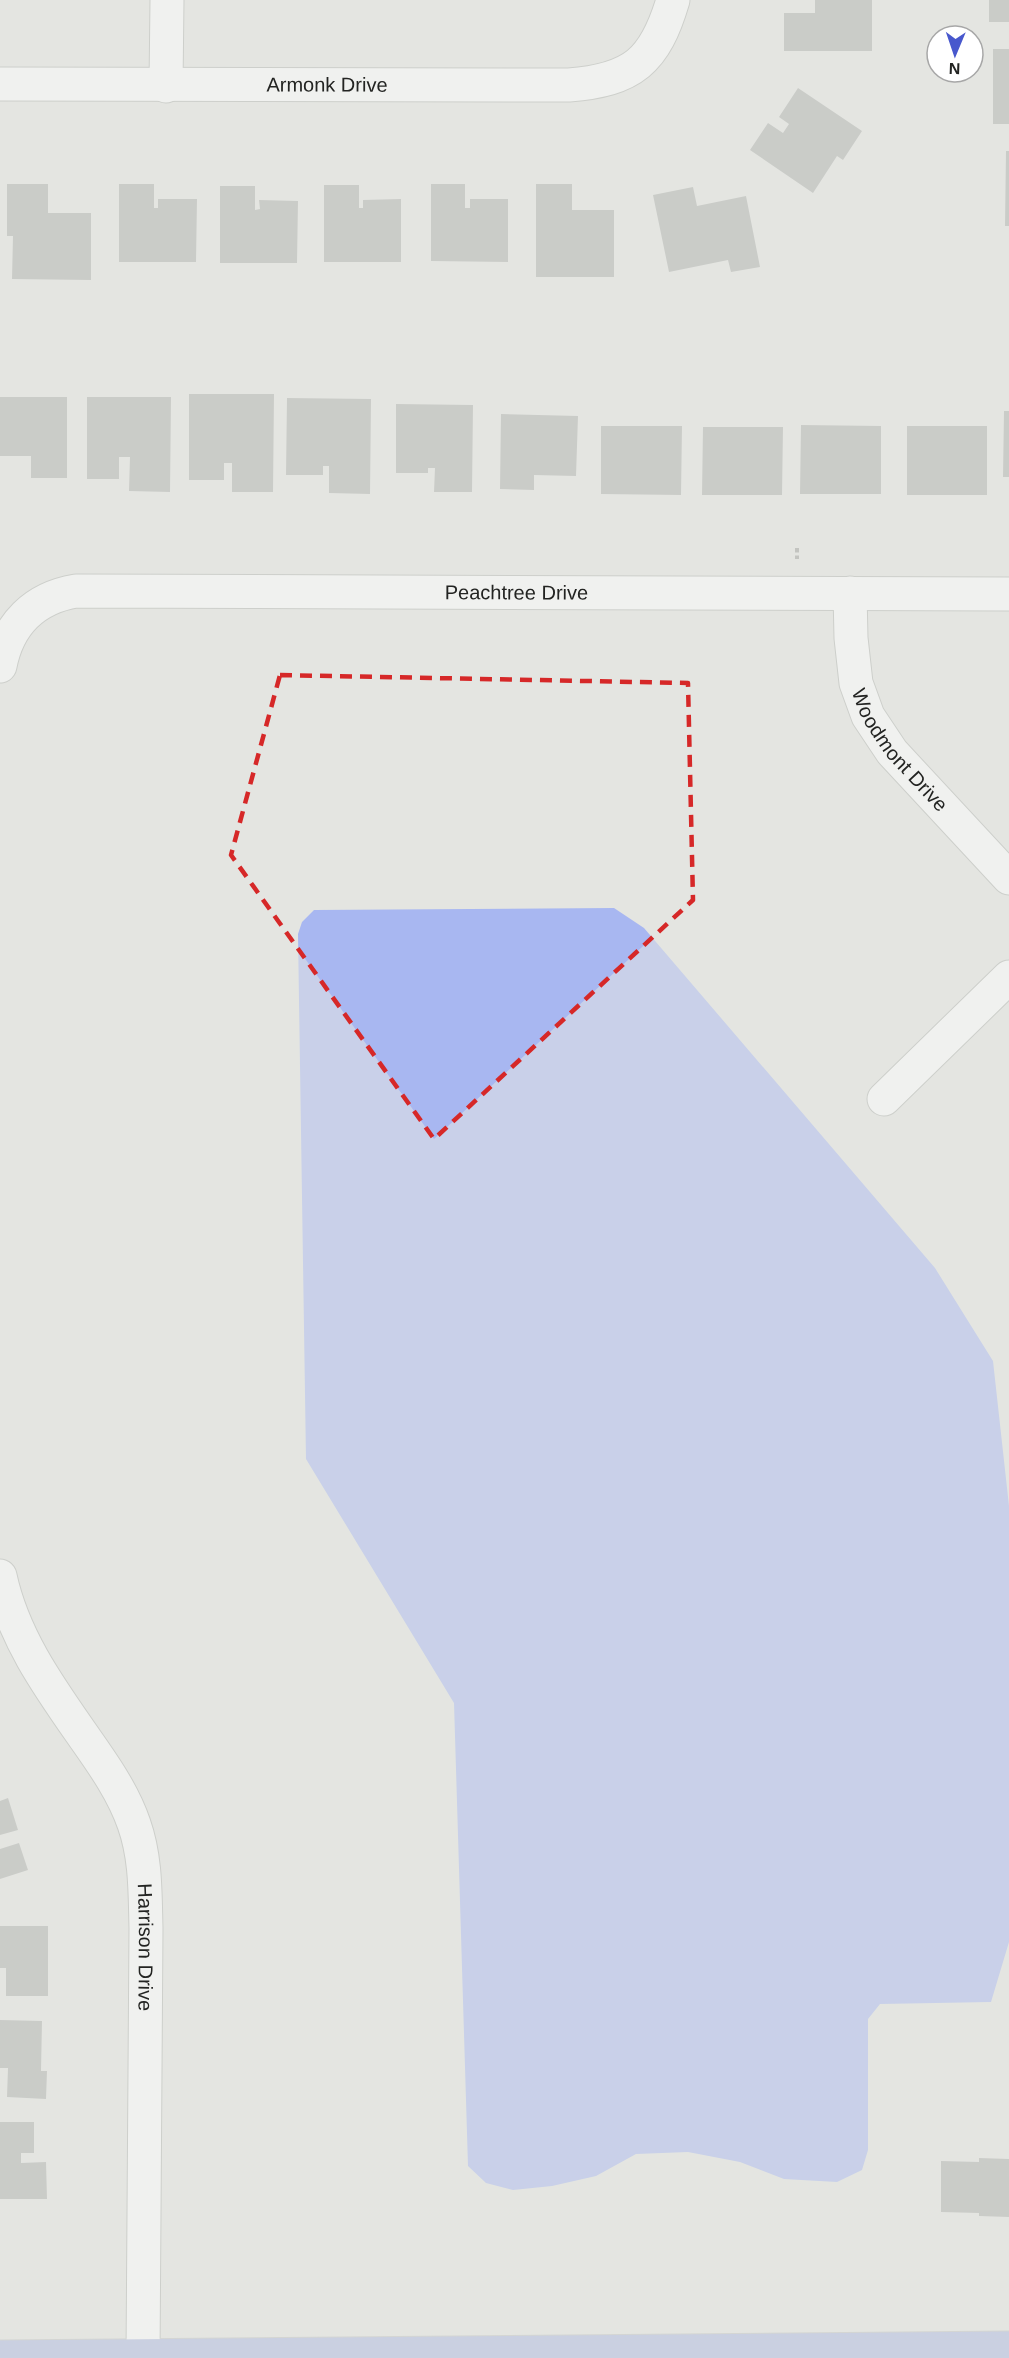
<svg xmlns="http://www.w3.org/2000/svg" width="1009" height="2358" font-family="Arial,sans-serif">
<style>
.water{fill:#a8b7f1}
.building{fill:#acada9}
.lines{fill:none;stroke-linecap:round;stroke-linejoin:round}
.minor-casing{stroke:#b2b4af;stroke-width:35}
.major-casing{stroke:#c1c2c1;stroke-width:35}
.path{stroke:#9b9c98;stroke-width:4;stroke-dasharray:4.5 3;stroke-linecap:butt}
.minor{stroke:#fff;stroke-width:33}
.major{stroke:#aab5e0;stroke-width:33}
.marked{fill:none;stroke:#d62828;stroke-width:4.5;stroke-dasharray:12 8;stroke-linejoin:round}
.labels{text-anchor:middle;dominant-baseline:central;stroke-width:6;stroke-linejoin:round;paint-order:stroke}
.street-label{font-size:20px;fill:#232422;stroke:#fff}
</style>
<rect width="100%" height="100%" fill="#e4e5e1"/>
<path class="water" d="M614,908L644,928L935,1268L993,1361L1009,1506V1942L991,2002L880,2004L868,2019V2150L862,2170L837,2182L784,2179L740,2162L688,2152L636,2154L596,2176L552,2186L513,2190L486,2183L468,2166L454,1703L306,1459L298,934L302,922L314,910Z"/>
<path class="building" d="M815,0H872V51H784V13H815Z
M989,0H1009V22H989Z
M993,49H1009V124H993Z
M798,88L862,131L843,160L837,156L813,193L750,150L768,123L783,133L789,124L779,117Z
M1006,151H1009V226H1005Z
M7,184H48V213H91V280L12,279L13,236H7Z
M119,184H154V208H158V199H197L196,262H119Z
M431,184H465V208H470V199H508V262L431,261Z
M536,184H572V210H614V277H536Z
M324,185H359V208H363V200L401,199V262H324Z
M220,186H255V210L260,209L259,200L298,201L297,263H220Z
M693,187L697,206L746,196L760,267L731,272L728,260L669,272L653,195Z
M189,394H274L273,492H232V463H224V480H189Z
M0,397H67V478H31V456H0Z
M87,397H171L170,492L129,491L130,457H119V479H87Z
M287,398L371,399L370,494L329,493V466H323V475H286Z
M396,404L473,405L472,492H434L435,468H428V473H396Z
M1004,411H1009V477H1003Z
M501,414L578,416L576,476L534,475V490L500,489Z
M801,425L881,426V494H800Z
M601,426H682L681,495L601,494Z
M907,426H987V495H907Z
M703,427H783L782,495H702Z
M8,1798L18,1830L0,1835V1801Z
M19,1843L28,1870L0,1879V1849Z
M0,1926H48V1996H6V1968H0Z
M0,2020L42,2021L41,2071H47L46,2099L7,2097L8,2068H0Z
M0,2122H34V2153H21V2163L46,2162L47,2199H0Z
M979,2158L1009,2159V2217L979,2216V2213L941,2212V2161L979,2162Z"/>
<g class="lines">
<g class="minor-casing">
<g id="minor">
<path id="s1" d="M0,84L569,85C633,80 655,61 673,0"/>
<path d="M166,86L167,0"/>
<path id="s2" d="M850,593L851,638L856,683L868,716L892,752L1009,878"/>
<path id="s3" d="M0,666C8,624 34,598 76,591L1009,594"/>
<path d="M884,1099L1009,977"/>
<path id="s4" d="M0,1576C13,1637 49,1687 84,1737C103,1764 123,1792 134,1824C146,1858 145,1893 146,1928L143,2357"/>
</g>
</g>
<g class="major-casing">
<path id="major" d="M0,2357L1009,2348"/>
</g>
<path class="path" d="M797,548V559"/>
<use href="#minor" class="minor"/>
<use href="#major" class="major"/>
</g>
<path d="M0 0H1009V2358H0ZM280,675L688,683L693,900L434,1139L231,855Z" fill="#e4e5e1" fill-opacity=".55" fill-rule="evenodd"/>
<path class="marked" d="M280,675L688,683L693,900L434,1139L231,855Z"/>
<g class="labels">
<g class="street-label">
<text stroke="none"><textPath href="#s1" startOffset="327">Armonk Drive</textPath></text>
<text stroke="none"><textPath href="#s3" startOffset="555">Peachtree Drive</textPath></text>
<text stroke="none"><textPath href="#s2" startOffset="171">Woodmont Drive</textPath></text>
<text stroke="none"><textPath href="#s4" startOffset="408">Harrison Drive</textPath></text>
</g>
</g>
<g transform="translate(955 54) rotate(182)"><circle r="28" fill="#ffffff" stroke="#a7a7a7" stroke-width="1.5"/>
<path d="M0-4.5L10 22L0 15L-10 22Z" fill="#4858cd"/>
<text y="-9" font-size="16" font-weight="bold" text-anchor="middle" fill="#232422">N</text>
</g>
</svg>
